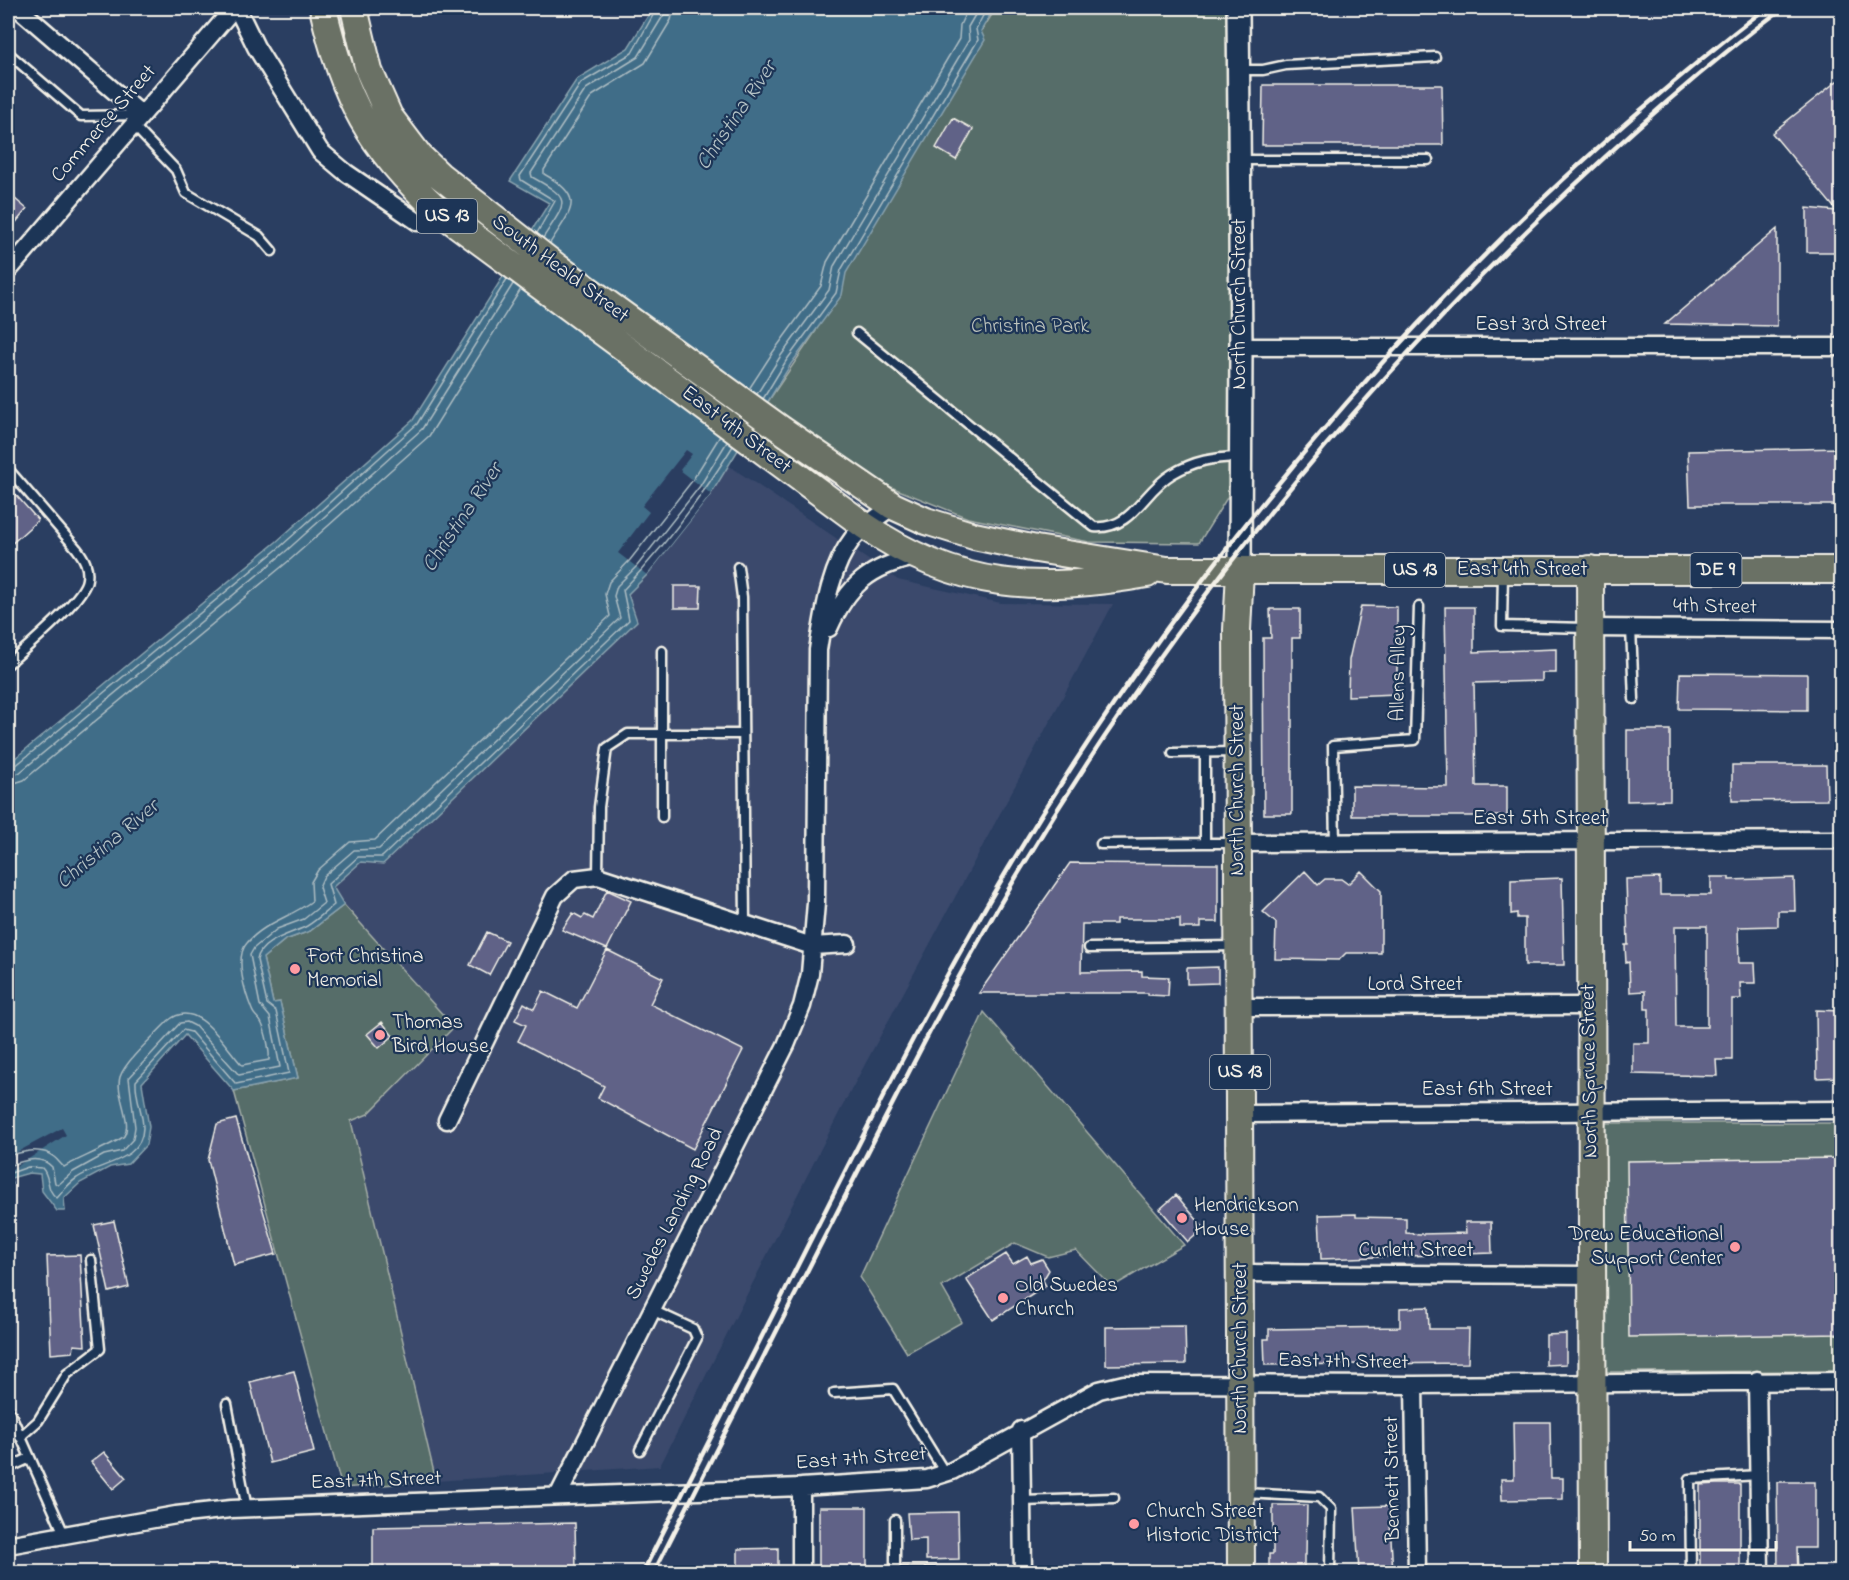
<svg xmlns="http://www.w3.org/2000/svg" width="1849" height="1580" font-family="'Indie Flower',sans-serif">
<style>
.built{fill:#3a496c}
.green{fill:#576d69;stroke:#a6afa8;stroke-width:1.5}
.water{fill:#416d88;stroke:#89a2ae;stroke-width:1.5}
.pier{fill:#2a3e61}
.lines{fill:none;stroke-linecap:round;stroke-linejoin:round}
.shore{stroke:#acbcc2;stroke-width:1.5}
.building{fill:#606287;stroke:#f4f1e8;stroke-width:1.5;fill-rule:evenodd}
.service-casing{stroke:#f4f1e8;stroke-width:13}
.minor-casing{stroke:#f4f1e8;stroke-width:21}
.tertiary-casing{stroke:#f4f1e8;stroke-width:26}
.primary-casing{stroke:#f4f1e8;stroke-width:30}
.service{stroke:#1d3557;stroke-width:8}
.minor{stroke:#1d3557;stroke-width:16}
.tertiary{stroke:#1d3557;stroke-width:21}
.primary{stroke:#6a7165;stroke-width:26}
.rail{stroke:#f4f1e8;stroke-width:4.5}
.poi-dot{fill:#ff9aa2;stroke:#1d3557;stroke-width:2}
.labels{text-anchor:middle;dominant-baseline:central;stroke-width:4.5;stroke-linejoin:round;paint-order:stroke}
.shield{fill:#1d3557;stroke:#b4b9bc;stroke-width:1.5}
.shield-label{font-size:20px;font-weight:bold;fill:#f4f1e8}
.street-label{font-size:21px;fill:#f4f1e8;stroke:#1d3557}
.park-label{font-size:21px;fill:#bdc3bc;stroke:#1d3557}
.poi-label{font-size:21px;fill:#f4f1e8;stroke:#1d3557;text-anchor:start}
.water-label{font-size:22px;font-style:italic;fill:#b5c3c6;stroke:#1d3557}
</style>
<rect width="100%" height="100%" fill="#2a3e61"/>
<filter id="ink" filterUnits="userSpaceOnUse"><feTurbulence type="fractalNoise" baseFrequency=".0167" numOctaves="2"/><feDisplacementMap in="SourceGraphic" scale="12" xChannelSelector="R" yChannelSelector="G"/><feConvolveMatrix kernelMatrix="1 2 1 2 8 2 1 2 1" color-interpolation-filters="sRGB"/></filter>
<g filter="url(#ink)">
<path class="built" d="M728,465L898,580L1001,603L1113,604L842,1107L660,1466L436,1481L351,1121L368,1114L344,905L332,887L361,862L647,575L711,494Z"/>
<path class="green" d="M996,8H1228L1230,493L1199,543L1089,542L968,518L871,479L767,403L816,331L837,262Z
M344,905L454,1027L368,1114L351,1121L436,1481L342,1488L234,1091L298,1078L280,1002L273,1003L263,958L285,940L310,931Z
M984,1012L1184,1245L1112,1287L1076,1250L1048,1257L1015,1243L942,1287L962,1322L907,1353L860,1277Z
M1599,1123H1841V1371L1601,1372Z"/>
<path class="water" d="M653,8H994L981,31L985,40L846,273L842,295L791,364L711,494L647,575L628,594L637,621L383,864L361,862L333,887L344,905L310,931L285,940L263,958L273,1003L280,1002L298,1078L234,1091L185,1035L142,1083L149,1127L146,1145L128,1164L110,1167L80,1183L64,1198L65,1211H57L42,1191L40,1174L29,1173L11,1178L12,1184L8,1191V764L276,542L413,420L549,203L510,181L577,79L628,48Z"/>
<path class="pier" d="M686,450L692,454L680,470L711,494L647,575L618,553L649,512L642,506Z
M62,1128L66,1135L8,1172V1157Z"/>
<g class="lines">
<path class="shore" d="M537,233L555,201L521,180L520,176L581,83L632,53L657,8
M543,238C567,201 573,200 532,177L531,173L586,89L638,57L663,16L665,8
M550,243C571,210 587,198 544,174V170L592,96L645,63L671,20L674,8
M749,389L773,352L821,286L827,262L959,39L960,25L968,8
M757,394L780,357L829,290L834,266L969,40L968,27L979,8
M763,399L786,361L836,293L841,270L978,40L976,29L987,8
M8,769L14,767L280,547L417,424L507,279
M8,776L19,773L285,552L422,429L513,284
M8,785L24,780L291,559L429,436L521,289
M8,1156C22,1152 41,1146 54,1157C58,1160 60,1164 64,1167C74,1161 121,1141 124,1136C133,1122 115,1094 120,1077C125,1061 156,1034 168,1021C197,995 225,1047 242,1065L269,1060C270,1051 266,1033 262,1024C260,1019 254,1016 252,1010C245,993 234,957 247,943C265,922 291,917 312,901L311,882L318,870L350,842L375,840L610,616L605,594L609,582L630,560L692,481L720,436
M8,1166C22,1161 40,1154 52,1167L55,1183L58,1185L73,1172L104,1155L122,1151L133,1139L135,1127L129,1078L180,1023L187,1022L195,1026L239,1075L280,1067L270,1017L260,1005L250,955L254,948L277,929L304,919L324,903L319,887L324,876L354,850L379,849L620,618L614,596L617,586L637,566L700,486L727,442
M8,1174L28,1167L42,1168C51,1177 45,1190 57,1198C63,1191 69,1183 77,1178C101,1162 142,1162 143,1128C143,1112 135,1097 136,1081L183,1030L191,1032L236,1084L289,1073L276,1011L267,1004L257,960C260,940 292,934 307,926C317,920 326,911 334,905L328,884L358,857H382L629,620L623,590C665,546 701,498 733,446"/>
</g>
<path class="building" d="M1842,77V252H1807V208L1837,211L1772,133Z
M1263,85H1442L1443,145H1262Z
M953,118L973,129L956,160L936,148Z
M8,193L27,209L8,232Z
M1777,229V326L1665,324Z
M1842,448V505H1690L1688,451Z
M8,486L38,520L8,547Z
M674,586H701L700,608H674Z
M1361,606L1397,607V694L1348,696L1349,660Z
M1445,607H1474V652L1556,649V673H1542V681L1474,683L1476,786H1507V816H1352V786L1448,787Z
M1270,609H1300V638H1292V814H1264L1263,638H1271Z
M1680,673L1807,674V710L1679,709Z
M1627,730H1670V800L1627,801Z
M1732,765H1826L1827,800L1732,801Z
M1070,863L1218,864V922H1200V928H1180V919H1116V924H1082L1081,972L1142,971V976L1169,977L1168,996L1148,995V993H979Z
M1305,871L1318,885L1325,879H1341L1348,884L1361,871L1381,891V953H1346L1339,960L1275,959L1276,923L1263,912Z
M1711,877H1729V880L1794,878L1795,911H1778V926L1738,927L1739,963H1755L1756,983H1740L1741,999H1732V1060H1716L1717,1076L1633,1074V1043H1649V1009H1645V991L1630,992L1629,962L1626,963L1625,945H1628L1626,879L1660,878V895H1711ZM1675,926H1707V1027H1676Z
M1562,878L1564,965H1525V918H1517V913L1511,914V880Z
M607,890L631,901L607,949L562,930L573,913L582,918L585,915L593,919Z
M487,932L507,941L489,975L470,965Z
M607,950L663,978L650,1004L743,1050L693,1149L598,1098L604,1086L518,1041L526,1025L515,1020L524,1003L534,1009L543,991L577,1008Z
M1218,967V983L1187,984V968Z
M1816,1010L1840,1011L1842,1077L1817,1078Z
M382,1022L393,1036L379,1048L367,1034Z
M236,1119L276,1254L234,1265L208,1160L217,1124Z
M1842,1158V1334L1629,1337L1627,1161Z
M1176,1195L1204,1228L1188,1242L1160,1209Z
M1356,1214V1217L1406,1218V1233L1420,1234L1466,1233L1465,1222H1491L1492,1253L1321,1259L1319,1215Z
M114,1221L129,1287L109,1292L94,1225Z
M1006,1254L1013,1264L1027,1256L1031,1263L1042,1259L1049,1270L1043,1280L1046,1286L993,1320L966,1279Z
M80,1255L85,1346L74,1345L73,1352L51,1354L47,1256Z
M1428,1307L1429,1329H1469L1468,1363L1265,1365L1264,1339H1269V1329L1400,1327V1308Z
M1185,1326L1186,1364L1106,1365V1327Z
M1566,1334V1364L1546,1365V1335Z
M294,1371L314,1452L270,1463L250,1382Z
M1513,1422H1550L1551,1478H1563V1499L1502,1500L1501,1479H1514Z
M104,1452L126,1478L113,1489L91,1462Z
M1777,1482H1815V1548H1797L1798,1572H1778Z
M1717,1484H1740V1572H1700V1485Z
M1273,1505H1307L1306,1555H1304V1572H1269V1554H1273Z
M1389,1506L1393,1572H1359L1355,1507Z
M819,1507H867V1572H819Z
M958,1512L959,1559L926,1560V1539L909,1540L907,1513Z
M575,1523L576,1572H373V1527Z
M778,1548V1566H738V1549Z"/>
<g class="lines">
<g class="service-casing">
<path id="service" d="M8,53L81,116L140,115
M1239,70H1263L1286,65L1435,57
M133,125L176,170L186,193L259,236L272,251
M1240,160H1428
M857,333L1094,527C1133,530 1143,491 1172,474C1196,460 1212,458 1239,457
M8,469L77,549C84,558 89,567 87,579C85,599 25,648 8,664
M738,567L742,597L745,924
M1503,573L1502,626L1586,628
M1631,628L1634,699
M662,651V817
M1173,753L1235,752
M1205,753V843H1234
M1335,843L1333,746L1415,740L1419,607
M1101,844L1205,843
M598,876L599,807L607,748L628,734H743
M1089,948L1235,946
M834,1393L893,1389L945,1473
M227,1404L247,1509
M8,1408L64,1534
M20,1437L38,1421L67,1374L100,1349L91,1260
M640,1450L697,1338L693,1329L652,1310
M8,1468L30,1458
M1244,1493L1319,1497L1331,1509L1330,1572
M1022,1501L1114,1498
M895,1520V1572H973
M1691,1572L1690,1479L1759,1475"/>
</g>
<g class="minor-casing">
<path id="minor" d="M18,8L142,115
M237,8L256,47L320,151L345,172L418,222
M8,271L234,8
M1241,347H1842
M829,628C848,585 870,566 916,557
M1588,628L1842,630
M1238,843L1842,840
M1240,1007L1589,1006
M1240,1114L1842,1110
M447,1120L555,896L574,879L598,876L812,946L847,944
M1241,1273L1590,1275
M1757,1380L1760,1572
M1414,1385L1417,1572
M1021,1430L1023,1572
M558,1496L786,1045L802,1006L810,974L816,903L818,650C824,613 829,569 853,538C864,525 880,516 893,506
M8,1545L176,1515L231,1509L801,1487L927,1479L952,1471L1099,1390L1124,1384L1414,1385L1842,1381
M801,1572V1487"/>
</g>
<g class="tertiary-casing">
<path id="tertiary" d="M1238,8L1241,347L1240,571"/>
</g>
<g class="primary-casing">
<path id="primary" d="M323,8C343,98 370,148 439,211L865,526C958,590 1039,593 1147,574
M354,8L369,71L389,116L420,157L439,175L557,267L782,430L893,506L926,521L974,536L1036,549L1167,570H1842
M1590,569L1593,1572
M1240,571L1237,630L1241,1572"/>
</g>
<use href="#service" class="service"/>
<use href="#minor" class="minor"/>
<use href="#tertiary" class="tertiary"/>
<use href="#primary" class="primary"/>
<path class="rail" d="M643,1572C702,1456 761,1340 819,1223C879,1104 939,984 1008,869C1206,539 1460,243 1766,8
M654,1572C720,1441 787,1310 854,1179C906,1078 957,975 1016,877C1161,634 1336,415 1539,219C1616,145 1697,72 1783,8"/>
</g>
</g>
<g class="poi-dot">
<circle cx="295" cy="969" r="6"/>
<circle cx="380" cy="1035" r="6"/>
<circle cx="1182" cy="1218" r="6"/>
<circle cx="1735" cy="1247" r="6"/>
<circle cx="1003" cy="1298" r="6"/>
<circle cx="1134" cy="1524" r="6"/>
</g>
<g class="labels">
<g class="shield">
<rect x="417" y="199" width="60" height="34" rx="4.5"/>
<rect x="1385" y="553" width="60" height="34" rx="4.5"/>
<rect x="1690.5" y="553" width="51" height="34" rx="4.5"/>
<rect x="1210" y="1055" width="60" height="34" rx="4.5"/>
</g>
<g class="shield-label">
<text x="447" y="216">US 13</text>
<text x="1415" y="570">US 13</text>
<text x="1716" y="570">DE 9</text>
<text x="1240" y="1072">US 13</text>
</g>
<g class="street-label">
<text transform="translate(104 124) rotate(-49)">Commerce Street</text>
<text transform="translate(560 269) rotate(37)">South Heald Street</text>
<text transform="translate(1240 304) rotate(-90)">North Church Street</text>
<text x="1541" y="325">East 3rd Street</text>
<text transform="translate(736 430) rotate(37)">East 4th Street</text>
<text x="1522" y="570">East 4th Street</text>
<text transform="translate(1715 607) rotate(1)">4th Street</text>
<text transform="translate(1399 673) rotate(-89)">Allens Alley</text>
<text transform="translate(1238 790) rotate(-90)">North Church Street</text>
<text x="1540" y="819">East 5th Street</text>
<text x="1415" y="985">Lord Street</text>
<text transform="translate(1590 1071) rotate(-91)">North Spruce Street</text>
<text x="1487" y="1090">East 6th Street</text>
<text transform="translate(675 1214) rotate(-63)">Swedes Landing Road</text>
<text x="1416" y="1251">Curlett Street</text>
<text transform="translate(1241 1348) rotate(-90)">North Church Street</text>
<text transform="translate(1343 1362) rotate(1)">East 7th Street</text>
<text transform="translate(861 1459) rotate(-4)">East 7th Street</text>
<text transform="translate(1393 1479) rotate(-91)">Bennett Street</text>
<text transform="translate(376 1481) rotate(-2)">East 7th Street</text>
</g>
<g class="park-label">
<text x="1030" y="327">Christina Park</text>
</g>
<g class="poi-label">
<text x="307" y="957">Fort Christina<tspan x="307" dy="24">Memorial</tspan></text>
<text x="392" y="1023">Thomas<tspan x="392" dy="24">Bird House</tspan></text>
<text x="1194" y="1206">Hendrickson<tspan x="1194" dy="24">House</tspan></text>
<text x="1723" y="1235" text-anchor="end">Drew Educational<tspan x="1723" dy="24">Support Center</tspan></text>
<text x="1015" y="1286">Old Swedes<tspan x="1015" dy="24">Church</tspan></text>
<text x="1146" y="1512">Church Street<tspan x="1146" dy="24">Historic District</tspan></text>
</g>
<g class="water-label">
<text transform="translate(737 116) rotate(-56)">Christina River</text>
<text transform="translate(463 518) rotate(-56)">Christina River</text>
<text transform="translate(108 845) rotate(-40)">Christina River</text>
</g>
</g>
<rect width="1849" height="1580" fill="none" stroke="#1d3557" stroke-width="30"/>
<rect x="15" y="15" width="1819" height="1550" fill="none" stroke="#f4f1e8" stroke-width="2" filter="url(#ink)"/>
<path d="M1630 1541v9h146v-9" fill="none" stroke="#f4f1e8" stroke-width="3"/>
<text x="1639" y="1541" font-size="18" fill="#f4f1e8" stroke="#1d3557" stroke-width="4.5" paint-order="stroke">50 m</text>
</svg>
